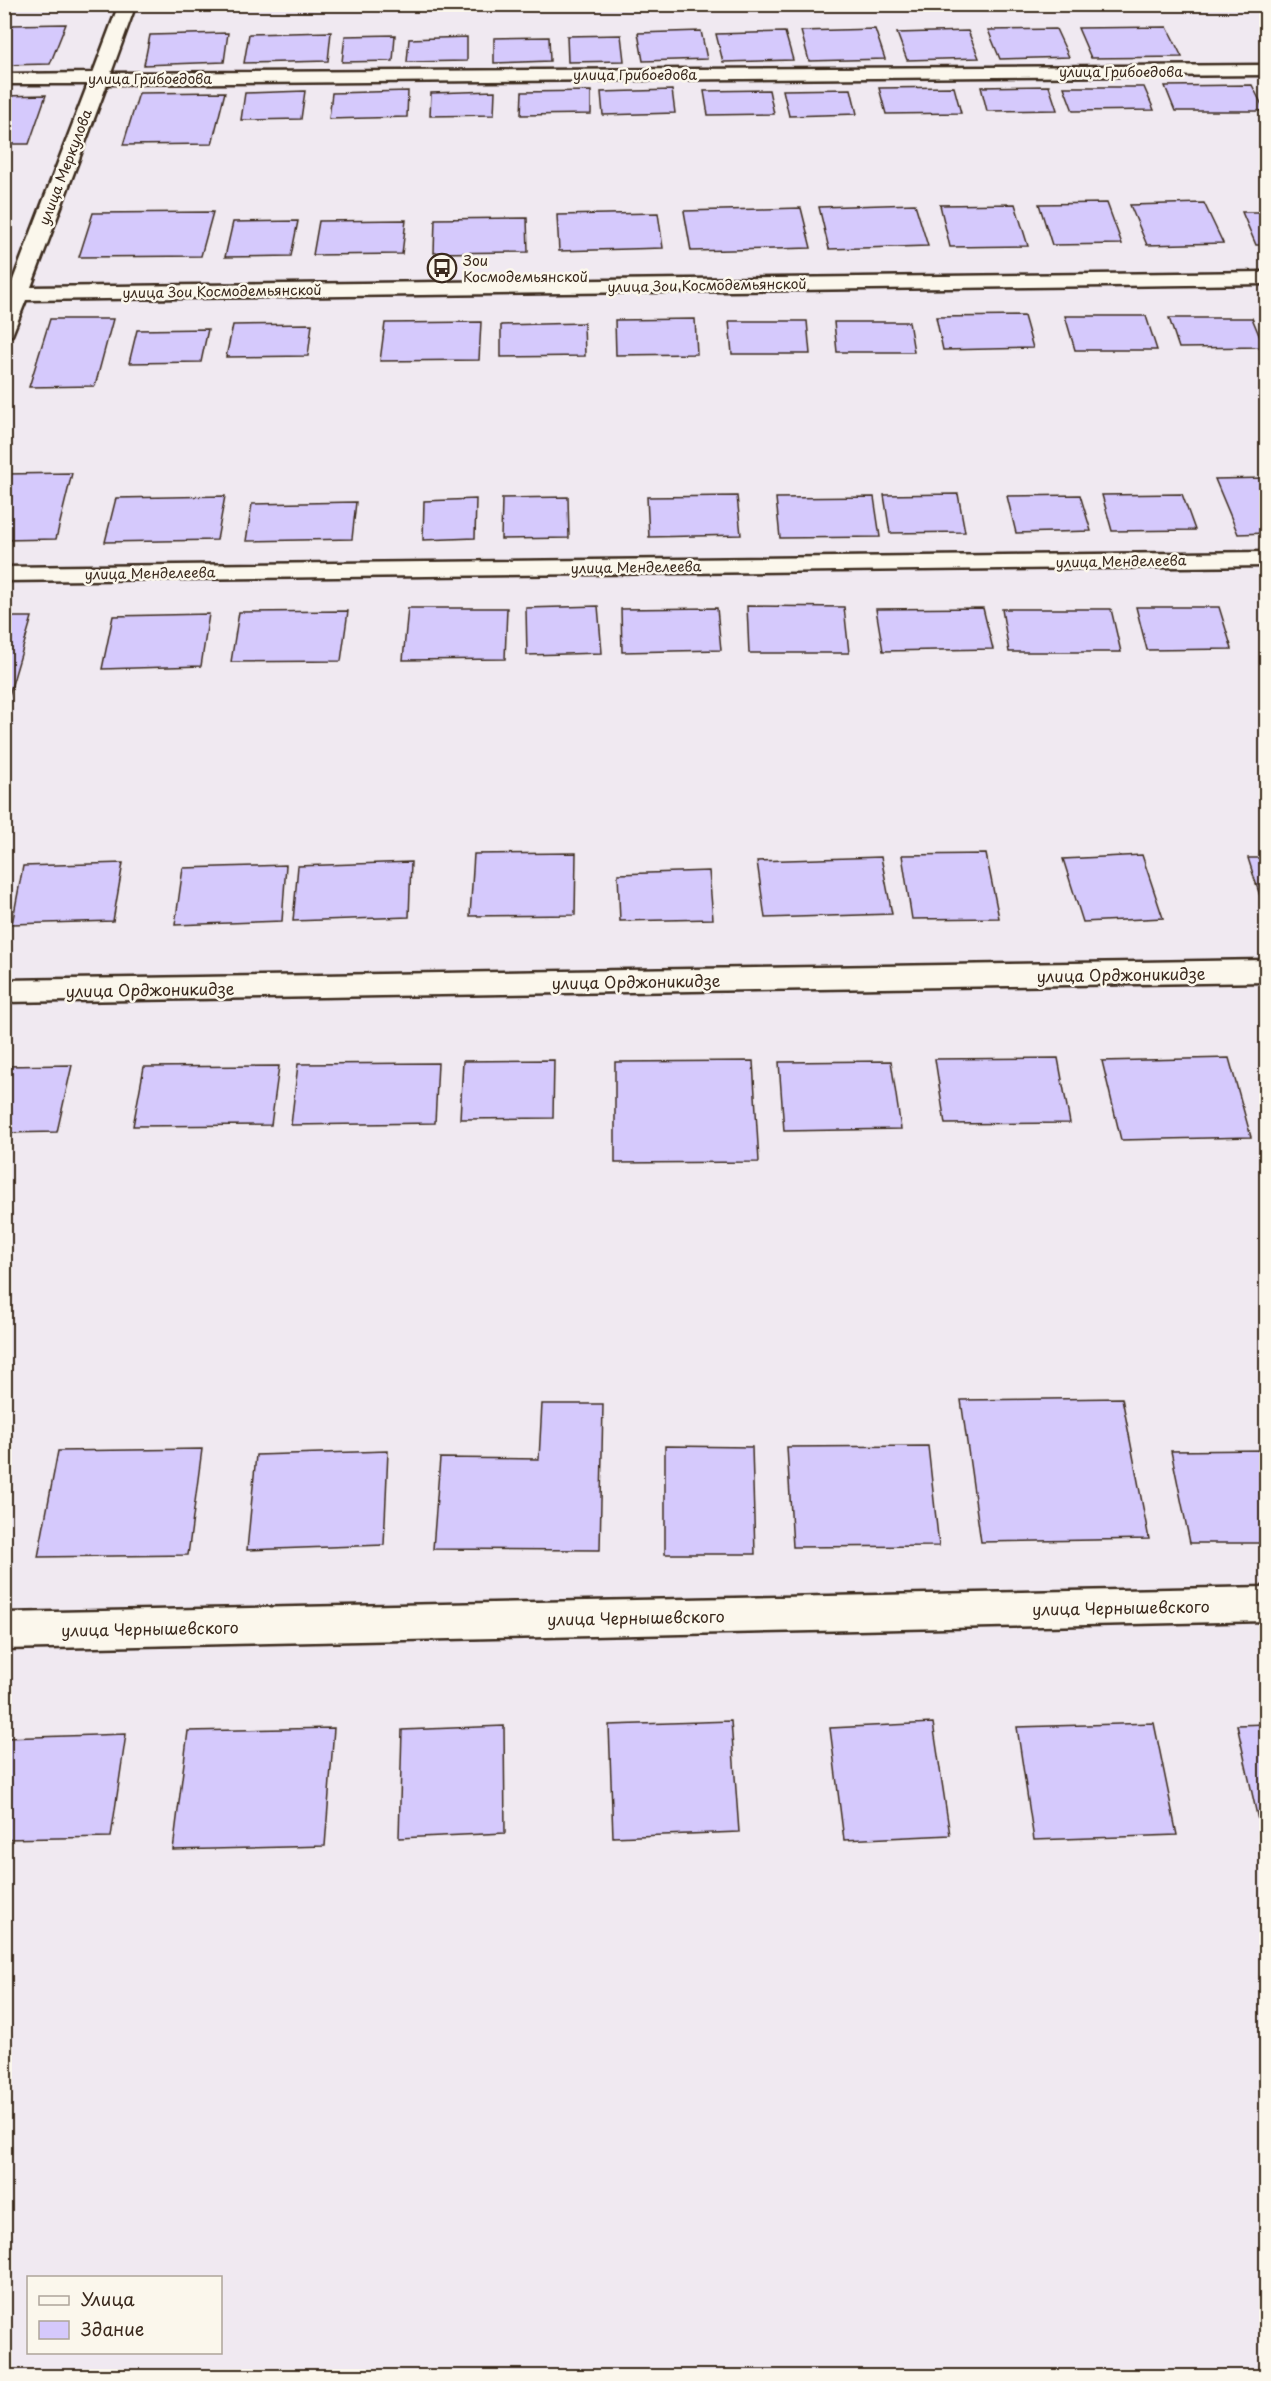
<svg xmlns="http://www.w3.org/2000/svg" width="1271" height="2381" font-family="'Playpen Sans',sans-serif">
<style>
.building{fill:#d5c9fc;stroke:#3b2a1e;stroke-width:1.5}
.lines{fill:none;stroke-linecap:round;stroke-linejoin:round}
.minor-casing{stroke:#3b2a1e;stroke-width:5}
.minor{fill:#fbf7ec;fill-rule:evenodd}
.labels{text-anchor:middle;dominant-baseline:central;stroke-width:5;stroke-linejoin:round;paint-order:stroke}
.far-street-label{font-size:14px;fill:#3b2a1e;stroke:#fbf7ec}
.far-poi-label{font-size:14px;fill:#3b2a1e;stroke:#fbf7ec;text-anchor:start}
.street-label{font-size:16px;fill:#3b2a1e;stroke:#fbf7ec}
</style>
<rect width="100%" height="100%" fill="#f0e9f1"/>
<filter id="ink" filterUnits="userSpaceOnUse"><feTurbulence type="fractalNoise" baseFrequency=".0167" numOctaves="2"/><feDisplacementMap in="SourceGraphic" scale="12" xChannelSelector="R" yChannelSelector="G"/><feConvolveMatrix kernelMatrix="1 2 1 2 8 2 1 2 1" color-interpolation-filters="sRGB"/></filter>
<g filter="url(#ink)">
<path class="building" d="M66,24L50,64L4,65V37L10,25Z
M1167,27L1182,57L1091,58L1078,28Z
M875,29L885,59L809,61L801,31Z
M1056,29L1069,57L1000,59L988,30Z
M701,31L707,59L643,61L638,33Z
M968,31L979,58L907,60L897,33Z
M331,32L328,61L244,63L249,34Z
M785,32L793,60L723,62L716,34Z
M228,33L224,62L144,65L150,35Z
M395,35L393,61L342,62L345,36Z
M621,35L624,61L568,62L567,36Z
M467,37V61L407,62L409,39Z
M549,37L550,61L494,63V38Z
M1252,85L1265,111H1175L1165,86Z
M1049,86L1057,110L987,111L981,87Z
M954,87L961,113L886,114L879,88Z
M1064,87H1144L1154,110L1073,111Z
M851,89L857,114L789,116L783,90Z
M672,90L675,113L603,115L601,92Z
M769,90L774,114L708,115L704,91Z
M305,91L301,119L241,120L245,93Z
M408,91L407,117L329,119L332,93Z
M495,91L494,115L430,116L431,93Z
M591,91V114L521,115L522,92Z
M225,92L212,144L123,145L139,93Z
M46,95L29,144H4V96Z
M1107,203L1122,244L1052,245L1039,204Z
M1204,203L1223,243L1147,245L1130,205Z
M915,204L928,246L829,249L819,207Z
M1015,204L1028,246L950,247L940,205Z
M801,208L811,248L691,251L684,211Z
M213,212L201,256L79,257L93,213Z
M1242,212H1266V245H1256Z
M658,213L663,248L559,251L557,215Z
M527,218L528,252L434,253L435,219Z
M406,220L402,254L313,255L319,221Z
M298,221L291,256L225,257L233,222Z
M1024,316L1033,348L943,350L936,317Z
M1065,316H1146L1157,350H1075Z
M1169,318H1252L1264,347L1179,348Z
M50,319H113L95,386L29,387Z
M695,319L697,354L616,355L615,320Z
M729,321H807L810,354H732Z
M481,322L479,360L380,361L385,323Z
M834,322H909L914,352H837Z
M584,323L585,356L501,357V325Z
M312,324L308,356L226,357L233,325Z
M208,329L201,362L129,363L137,330Z
M72,473L56,539L4,540V474Z
M1266,478V533L1238,534L1215,479Z
M958,494L965,532L890,533L884,495Z
M1182,494L1195,530L1112,531L1102,495Z
M1080,495L1091,531L1016,533L1007,496Z
M225,496L217,540L105,542L116,498Z
M737,496L741,535L649,537L647,497Z
M568,497L569,538L501,539L502,498Z
M874,497L880,537L780,538L776,498Z
M476,499L475,538L423,540L424,501Z
M356,502L352,539L246,541L252,504Z
M598,606L602,653L527,655L526,608Z
M747,606L844,607L849,653H749Z
M1136,607H1219L1232,649L1147,650Z
M408,608H507L505,659L403,660Z
M717,608L721,650L622,652L621,609Z
M983,608L993,649L883,651L876,609Z
M1002,609H1111L1121,652H1009Z
M348,611L341,661L231,662L239,612Z
M209,614L201,666L102,669L113,616Z
M4,617H32L4,712Z
M576,853L575,915L470,916L474,854Z
M986,854L999,918L912,919L902,855Z
M1142,855L1163,918L1083,922L1063,859Z
M881,857L892,914L765,918L757,861Z
M1248,858H1266V915Z
M411,862L409,917L293,921L298,866Z
M123,863L113,921L12,924L23,866Z
M286,865L282,921L175,925L183,868Z
M709,871L713,919L620,921L618,874Z
M1058,1058L1070,1123L945,1124L935,1059Z
M1229,1058L1251,1137L1121,1140L1102,1061Z
M554,1060L553,1118L460,1119L463,1061Z
M753,1061L759,1162L615,1163V1062Z
M891,1061L901,1129L784,1131L779,1062Z
M438,1063L435,1123L291,1125L298,1064Z
M72,1065L57,1132L4,1133V1066Z
M279,1066L271,1125L133,1126L144,1067Z
M1122,1398L1149,1539L981,1542L961,1400Z
M542,1404H603L600,1550L433,1549L440,1458L539,1459Z
M665,1446L752,1447L755,1554H665Z
M928,1446L939,1546L793,1547L787,1447Z
M202,1449L188,1555L38,1557L58,1451Z
M1266,1450V1543H1190L1171,1451Z
M388,1451L384,1545L247,1550L256,1455Z
M731,1721L739,1832L613,1837L609,1725Z
M933,1723L950,1835L844,1840L830,1728Z
M1154,1723L1177,1835L1034,1840L1017,1727Z
M1266,1724V1829H1260L1237,1725Z
M504,1726L505,1833L399,1838L402,1730Z
M334,1728L325,1846L173,1850L188,1731Z
M126,1734L111,1837L4,1839V1738Z"/>
<g class="lines">
<g class="minor-casing">
<path id="minor" d="M119,4H136L111,73L1266,65V75L107,84L31,287L1266,272V284L26,300L12,335L4,336V288H10L88,84H4V74L93,73Z
M1266,552V566L4,581V567Z
M1266,960V982L4,1002V980Z
M1266,1587V1621L4,1649V1613Z"/>
</g>
<use href="#minor" class="minor"/>
</g>
</g>
<defs>
<g id="bus-ring" transform="scale(1.5)"><circle r="9.5" fill="#fbf7ec" stroke="#3b2a1e" stroke-width="1.5"/><path d="M-5-6H5V4H4V6H2V4H-2V6H-4V4H-5ZM-3.5-4V0h7V-4ZM-3.5 1.2v1.5H-2V1.2ZM2 1.2v1.5H3.5V1.2Z" fill="#3b2a1e"/></g>
</defs>
<g fill-rule="evenodd">
<use href="#bus-ring" x="442" y="268"/>
</g>
<g class="labels">
<g class="far-street-label">
<text x="1121" y="71">улица Грибоедова</text>
<text x="635" y="74">улица Грибоедова</text>
<text x="150" y="78">улица Грибоедова</text>
<text transform="translate(65 167) rotate(-69)">улица Меркулова</text>
<text transform="translate(707 285) rotate(-1)">улица Зои Космодемьянской</text>
<text transform="translate(222 291) rotate(-1)">улица Зои Космодемьянской</text>
<text transform="translate(1121 561) rotate(-1)">улица Менделеева</text>
<text transform="translate(636 567) rotate(-1)">улица Менделеева</text>
<text transform="translate(150 573) rotate(-1)">улица Менделеева</text>
</g>
<g class="far-poi-label">
<text x="463" y="260">Зои<tspan x="463" dy="16">Космодемьянской</tspan></text>
</g>
<g class="street-label">
<text transform="translate(1121 974) rotate(-1)">улица Орджоникидзе</text>
<text transform="translate(636 981) rotate(-1)">улица Орджоникидзе</text>
<text transform="translate(150 989) rotate(-1)">улица Орджоникидзе</text>
<text transform="translate(1121 1607) rotate(-1)">улица Чернышевского</text>
<text transform="translate(636 1617) rotate(-1)">улица Чернышевского</text>
<text transform="translate(150 1628) rotate(-1)">улица Чернышевского</text>
</g>
</g>
<rect width="1271" height="2381" fill="none" stroke="#fbf7ec" stroke-width="24"/>
<rect x="12" y="12" width="1247" height="2357" fill="none" stroke="#3b2a1e" stroke-width="2" filter="url(#ink)"/>
<rect x="27" y="2276" width="195" height="78" fill="#fbf7ec" stroke="#aea59a" stroke-width="1.5"/>
<rect x="39" y="2296" width="30" height="9" fill="#fbf7ec" stroke="#aea59a" stroke-width="1.5"/>
<text x="81" y="2306" font-size="18" fill="#3b2a1e">Улица</text>
<rect x="39" y="2321" width="30" height="18" fill="#d5c9fc" stroke="#aea59a" stroke-width="1.5"/>
<text x="81" y="2336" font-size="18" fill="#3b2a1e">Здание</text>
</svg>
